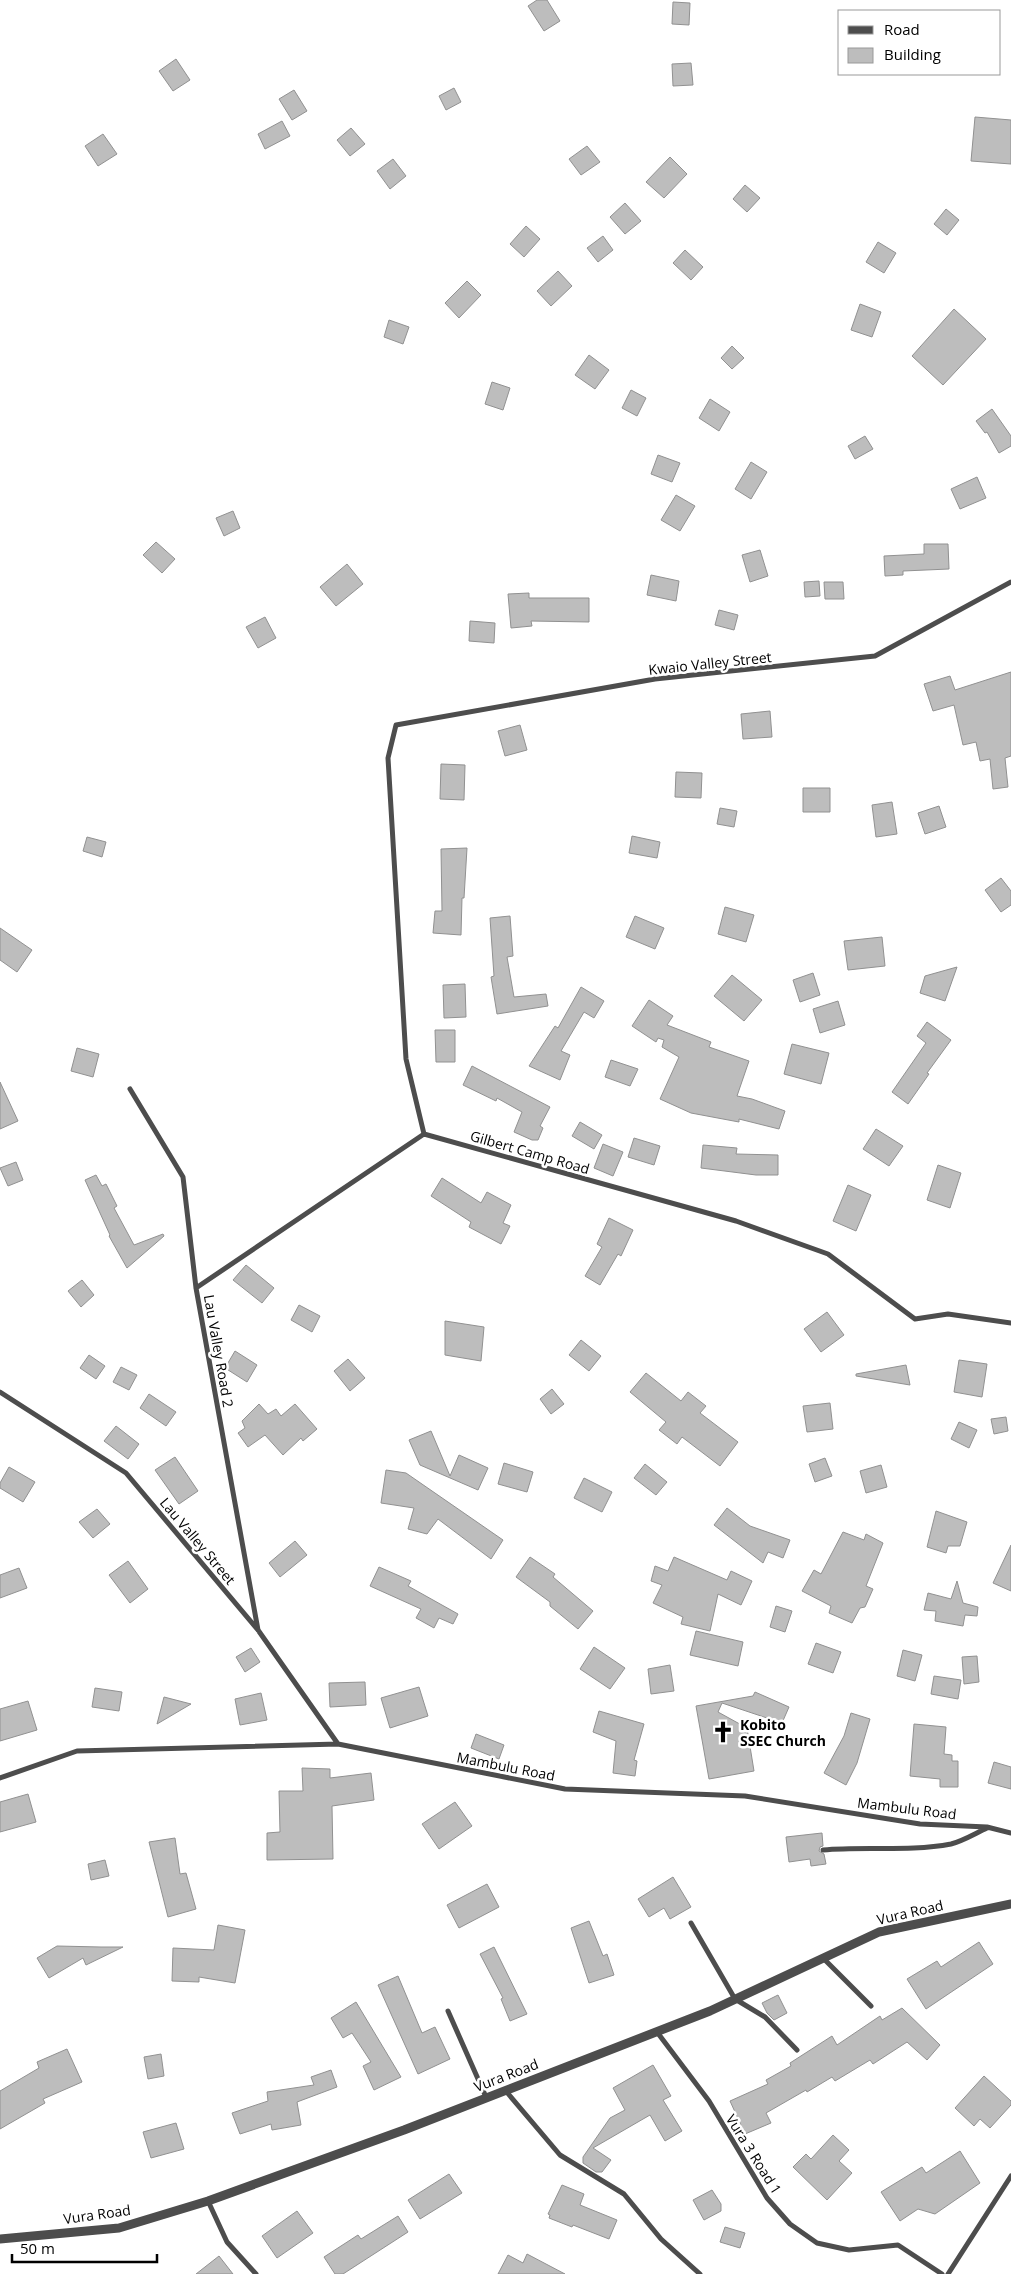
<svg xmlns="http://www.w3.org/2000/svg" width="1011" height="2274" font-family="'Open Sans',sans-serif">
<style>
.building{fill:#bdbdbd;stroke:#919191}
.lines{fill:none;stroke-linecap:round;stroke-linejoin:round}
.minor{stroke:#4d4d4d;stroke-width:5}
.tertiary{stroke:#4d4d4d;stroke-width:9}
.labels{text-anchor:middle;dominant-baseline:central;stroke-width:5;stroke-linejoin:round;paint-order:stroke}
.street-label{font-size:14px;fill:#000;stroke:#fff}
.poi-label{font-size:14px;font-weight:bold;fill:#000;stroke:#fff;text-anchor:start}
</style>
<rect width="100%" height="100%" fill="#fff"/>
<path class="building" d="M537,0H547L560,21L544,31L528,6Z
M673,2L690,3L689,25L672,24Z
M176,59L190,80L173,91L159,71Z
M691,63L693,85L673,86L672,64Z
M454,88L461,102L446,110L439,96Z
M294,90L307,111L292,120L279,99Z
M975,117L1011,120V164L971,161Z
M282,121L290,136L265,149L258,134Z
M351,128L365,144L350,156L337,140Z
M103,134L117,154L98,166L85,146Z
M587,146L600,162L581,175L569,159Z
M670,157L687,174L664,198L646,182Z
M393,159L406,176L390,189L377,171Z
M745,185L760,198L747,212L733,199Z
M625,203L641,221L625,234L610,217Z
M946,209L959,220L947,235L934,224Z
M526,226L540,239L524,257L510,244Z
M603,236L613,250L598,262L587,248Z
M878,242L896,253L884,273L866,262Z
M685,250L703,267L691,280L673,263Z
M558,271L572,286L551,306L537,291Z
M467,281L481,295L459,318L445,303Z
M860,304L881,312L872,337L851,330Z
M954,309L986,339L943,385L912,356Z
M389,320L409,327L403,344L384,337Z
M732,346L744,358L732,369L721,358Z
M589,355L609,370L595,389L575,375Z
M492,382L510,388L503,410L485,404Z
M631,390L646,398L637,416L622,408Z
M710,399L730,412L719,431L699,418Z
M992,409L1011,436V446L999,453L987,432L985,433L976,421Z
M865,436L873,449L855,459L848,446Z
M658,455L680,463L672,482L651,474Z
M751,462L767,472L751,499L735,489Z
M977,477L986,498L960,509L951,489Z
M676,495L695,506L680,531L661,520Z
M233,511L240,528L224,536L216,518Z
M156,542L175,559L162,573L143,555Z
M924,544H948L949,569L903,571V575L885,576L884,556L924,554Z
M760,550L768,576L750,582L742,555Z
M347,564L363,584L336,606L320,587Z
M651,575L679,581L676,601L647,595Z
M819,581L820,596L805,597L804,582Z
M824,582H843L844,599H825Z
M529,593V598H589V622L531,621L532,626L511,628L508,594Z
M719,610L738,615L734,630L715,625Z
M265,617L276,638L258,648L246,627Z
M470,621L495,623L494,643L469,641Z
M1011,672V756L1005,758L1008,787L993,789L990,759L980,761L976,742L963,745L954,705L933,711L924,684L950,676L955,690Z
M770,711L772,737L743,739L741,714Z
M520,725L527,750L505,756L498,731Z
M441,764L465,765L464,800L440,799Z
M676,772L702,773L701,798L675,797Z
M803,788H830V812H803Z
M892,802L897,834L876,837L872,805Z
M939,806L946,827L925,834L918,813Z
M720,808L737,811L734,827L717,824Z
M632,836L660,842L657,858L629,853Z
M87,837L106,842L102,857L83,851Z
M467,848L464,898H462L461,935L433,933L435,911H442L441,849Z
M1001,878L1011,891V905L1001,912L985,890Z
M725,907L754,915L746,942L718,934Z
M510,916L513,956L507,957L514,997L546,994L548,1006L497,1014L491,977L494,976L490,918Z
M635,916L664,928L655,949L626,937Z
M0,928L32,950L17,972L0,960Z
M882,937L885,966L848,970L844,941Z
M957,967L945,1001L920,993L925,976Z
M813,973L820,995L800,1002L793,980Z
M732,975L762,1000L744,1021L714,996Z
M465,984L466,1017L444,1018L443,985Z
M581,987L604,1001L594,1018L584,1012L561,1051L570,1055L560,1080L529,1066L555,1026L558,1028Z
M649,1000L673,1016L667,1025L711,1042L709,1047L749,1061L737,1096L752,1099L785,1111L779,1129L739,1119V1122L691,1113L660,1099L679,1057L662,1047L664,1040L658,1038L656,1042L632,1026Z
M838,1001L845,1025L820,1033L813,1009Z
M927,1022L951,1040L927,1073L929,1074L908,1104L892,1092L926,1043L917,1036Z
M435,1030H455V1062H436Z
M792,1044L829,1053L821,1084L784,1074Z
M77,1048L99,1054L93,1077L71,1071Z
M611,1060L638,1069L630,1086L605,1077Z
M472,1066L550,1107L540,1126L543,1128L538,1140H532L514,1132L522,1112L497,1098L496,1101L463,1085Z
M0,1082L18,1121L0,1129Z
M580,1122L602,1135L594,1149L572,1136Z
M876,1129L903,1146L889,1166L863,1149Z
M634,1138L660,1146L654,1165L628,1157Z
M603,1144L623,1152L613,1176L594,1168Z
M703,1145L737,1148L736,1154L778,1155V1175H756L701,1168Z
M16,1162L23,1180L8,1186L0,1168Z
M938,1165L961,1173L950,1208L927,1200Z
M96,1175L102,1186L106,1184L117,1206L114,1208L134,1245L163,1234L164,1236L127,1268L109,1236L110,1235L85,1180Z
M442,1178L481,1203L487,1192L511,1205L503,1223L510,1226L501,1244L469,1227L471,1222L431,1196Z
M848,1185L871,1195L856,1231L833,1221Z
M609,1218L633,1230L621,1256L618,1254L600,1285L585,1276L602,1247L597,1244Z
M246,1265L274,1288L262,1303L233,1280Z
M82,1280L94,1295L81,1307L68,1291Z
M299,1305L320,1316L312,1332L291,1320Z
M827,1312L844,1335L821,1352L804,1329Z
M445,1321L484,1327L481,1361L445,1355Z
M581,1340L601,1356L589,1371L569,1355Z
M235,1351L257,1365L247,1382L225,1368Z
M89,1355L105,1366L96,1379L80,1368Z
M348,1359L365,1378L350,1391L334,1371Z
M959,1360L987,1364L982,1397L954,1392Z
M906,1365L910,1385L856,1376V1374Z
M121,1367L137,1375L129,1390L113,1382Z
M646,1373L681,1401L688,1392L706,1406L700,1413L738,1442L720,1466L682,1437L677,1444L659,1430L666,1422L630,1392Z
M552,1389L564,1404L551,1414L540,1399Z
M149,1394L176,1412L166,1426L140,1408Z
M830,1403L833,1429L807,1432L803,1406Z
M259,1404L268,1414L276,1409L281,1416L295,1404L317,1429L303,1441L301,1438L283,1455L265,1435L248,1447L238,1433L245,1428L242,1421Z
M1006,1417L1008,1431L994,1434L991,1419Z
M959,1422L977,1430L969,1448L951,1439Z
M116,1426L139,1444L128,1459L104,1441Z
M431,1431L450,1476L459,1455L488,1468L478,1490L420,1465L409,1440Z
M175,1457L198,1491L179,1504L155,1470Z
M825,1458L832,1476L815,1482L809,1464Z
M504,1463L533,1472L527,1492L498,1484Z
M645,1464L667,1482L656,1495L634,1478Z
M881,1465L887,1487L866,1493L860,1471Z
M9,1467L35,1482L23,1502L0,1488V1483Z
M386,1470L406,1473L503,1540L491,1559L438,1519L427,1534L408,1529L414,1508L381,1503Z
M584,1478L612,1492L602,1512L574,1498Z
M727,1508L750,1526L790,1540L783,1558L768,1552L763,1563L714,1525Z
M97,1509L110,1524L93,1538L79,1522Z
M936,1511L967,1522L960,1546H948L946,1553L927,1547Z
M843,1532L864,1540L866,1534L883,1543L866,1586L873,1589L865,1607L860,1608L852,1623L829,1613L831,1606L802,1591L814,1570L821,1574Z
M295,1541L307,1555L280,1577L269,1563Z
M1011,1545V1591L993,1583Z
M530,1557L555,1574L553,1577L593,1611L578,1629L550,1606V1602L516,1577Z
M674,1557L727,1580L731,1571L752,1581L741,1605L718,1594L710,1631L681,1624L683,1617L653,1603L662,1585L651,1581L655,1566L668,1571Z
M128,1561L148,1589L130,1603L109,1575Z
M379,1567L411,1581L408,1586L458,1614L453,1624L439,1618L434,1628L416,1618L421,1609L370,1586Z
M19,1568L27,1588L0,1598V1575Z
M957,1581L963,1603L978,1607L977,1616L965,1615L963,1626L935,1621L936,1611L924,1610L928,1593L951,1599Z
M776,1606L792,1611L785,1632L770,1627Z
M696,1631L743,1642L738,1666L690,1655Z
M816,1643L841,1652L833,1673L808,1664Z
M594,1647L625,1668L610,1689L580,1669Z
M251,1648L260,1662L245,1672L236,1657Z
M903,1650L922,1655L915,1681L897,1676Z
M977,1656L979,1682L964,1684L962,1657Z
M670,1665L674,1691L651,1694L648,1669Z
M934,1676L961,1680L958,1699L931,1694Z
M365,1682L366,1705L330,1707L329,1683Z
M419,1687L428,1716L390,1728L381,1698Z
M95,1688L122,1692L119,1711L92,1707Z
M755,1692L789,1707L782,1723L722,1703L718,1712L747,1728L754,1771L709,1779L696,1706L753,1696Z
M261,1693L267,1720L240,1725L235,1699Z
M164,1697L191,1704L157,1724Z
M28,1701L37,1730L0,1741V1709Z
M599,1711L644,1724L634,1760L637,1761L635,1776L613,1773L616,1741L593,1732Z
M851,1713L870,1719L857,1763L846,1785L824,1773L844,1736Z
M914,1724L946,1727L944,1754L952,1755V1761H958V1787H940V1779L910,1776Z
M476,1734L504,1745L499,1759L471,1748Z
M994,1762L1011,1767V1789L988,1783Z
M302,1768L330,1769V1778L371,1773L374,1800L332,1806L333,1859L267,1860V1833L280,1832L279,1791H303Z
M28,1794L36,1822L0,1832V1802Z
M455,1802L472,1826L439,1849L422,1824Z
M822,1833L823,1846L820,1847L819,1851L824,1854L826,1864L811,1866L810,1859L789,1862L786,1837Z
M175,1838L180,1874L186,1873L196,1909L168,1917L149,1842Z
M105,1860L109,1876L91,1880L88,1864Z
M673,1877L691,1907L670,1919L664,1908L649,1917L638,1899Z
M487,1884L499,1907L459,1928L447,1905Z
M589,1921L603,1956L607,1954L614,1975L589,1983L571,1928Z
M218,1925L245,1930L235,1983L199,1977V1982L172,1981L173,1948L214,1950Z
M979,1942L993,1964L926,2009L907,1979L937,1961L941,1967Z
M57,1946L101,1947H123L86,1965L83,1958L49,1978L37,1958Z
M494,1947L527,2014L510,2021L501,1999L503,1998L480,1954Z
M398,1976L422,2033L435,2027L450,2059L418,2074L378,1985Z
M778,1995L787,2013L774,2020L767,2013L762,2003Z
M356,2002L401,2077L374,2090L363,2066L371,2062L352,2033L343,2038L331,2018Z
M902,2008L940,2045L927,2060L907,2042L873,2064L870,2060L835,2081L832,2077L807,2092L806,2090L766,2113L771,2123L745,2134L730,2101L768,2084L766,2080L791,2066L790,2063L832,2036L837,2045L880,2016L882,2020Z
M67,2049L82,2082L43,2099L45,2103L0,2129V2091L39,2068L37,2062Z
M161,2054L164,2076L148,2079L144,2057Z
M653,2065L671,2096L663,2100L682,2131L665,2141L650,2115L593,2148L611,2160L602,2172H596L583,2163V2157L610,2118L625,2110L613,2088Z
M331,2070L337,2087L297,2102L301,2125L272,2130L271,2124L240,2134L232,2113L268,2101L267,2092L314,2085L311,2077Z
M984,2076L1011,2101V2105L990,2128L980,2119L974,2126L955,2108Z
M176,2123L184,2149L151,2158L143,2132Z
M833,2135L849,2150L839,2161L852,2173L827,2200L793,2167L806,2154L811,2159Z
M960,2151L980,2183L935,2214L918,2209L900,2221L881,2192L922,2167L926,2173Z
M449,2174L462,2193L420,2219L408,2200Z
M562,2185L584,2194L580,2205L617,2220L609,2239L573,2225L572,2227L549,2218L550,2215L548,2214Z
M712,2190L721,2204V2211L704,2220L693,2200Z
M297,2211L313,2233L277,2258L262,2236Z
M398,2216L408,2232L343,2274H335L324,2257L358,2235L361,2239Z
M725,2227L745,2233L740,2248L720,2242Z
M527,2254L565,2274H498L508,2255L523,2263Z
M219,2256L233,2274H196Z"/>
<g class="lines">
<path class="minor" d="M1011,582L875,656L655,679L396,725L388,758L406,1059L424,1134L736,1221L828,1254L915,1319L948,1314L1011,1323
M130,1089L183,1177L196,1288L258,1630
M196,1288L424,1134
M0,1392L126,1473L258,1630L338,1744
M0,1778L77,1751L338,1744L565,1789L745,1796L920,1824L987,1827L1011,1833
M823,1850C865,1846 909,1852 951,1844C963,1841 976,1833 987,1828
M691,1923L735,1999L765,2017L797,2050
M823,1958L871,2006
M448,2011L486,2097
M657,2032L709,2101L767,2198L790,2224L817,2243L849,2250L898,2245L942,2274
M505,2090L560,2155L624,2194L661,2239L700,2274
M208,2201L227,2242L256,2274
M948,2274L1011,2176"/>
<path class="tertiary" d="M0,2239L119,2228L208,2201L404,2130L710,2011L879,1932L1011,1904"/>
</g>
<defs>
<g id="church-bare" transform="scale(1.725)"><path d="M-1.2-6h2.4v3.5h3.3v2.4h-3.3V6h-2.4V-.1h-3.3v-2.4h3.3Z" fill="#000" stroke="#fff" stroke-width="2.5" paint-order="stroke"/></g>
</defs>
<g fill-rule="evenodd">
<use href="#church-bare" x="723" y="1732"/>
</g>
<g class="labels">
<g class="street-label">
<text transform="translate(710 663) rotate(-6)">Kwaio Valley Street</text>
<text transform="translate(530 1152) rotate(16)">Gilbert Camp Road</text>
<text transform="translate(219 1351) rotate(80)">Lau Valley Road 2</text>
<text transform="translate(198 1541) rotate(50)">Lau Valley Street</text>
<text transform="translate(506 1766) rotate(11)">Mambulu Road</text>
<text transform="translate(907 1808) rotate(7)">Mambulu Road</text>
<text transform="translate(910 1912) rotate(-13)">Vura Road</text>
<text transform="translate(506 2075) rotate(-21)">Vura Road</text>
<text transform="translate(754 2154) rotate(58)">Vura 3 Road 1</text>
<text transform="translate(97 2214) rotate(-8)">Vura Road</text>
</g>
<g class="poi-label">
<text x="740" y="1724">Kobito<tspan x="740" dy="16">SSEC Church</tspan></text>
</g>
</g>
<rect x="838" y="10" width="162" height="65" fill="#ffffff" stroke="#999999"/>
<rect x="848" y="26" width="25" height="8" fill="#4d4d4d" stroke="#999999"/>
<text x="884" y="35" font-size="15" fill="#000000">Road</text>
<rect x="848" y="48" width="25" height="15" fill="#bdbdbd" stroke="#999999"/>
<text x="884" y="60" font-size="15" fill="#000000">Building</text>
<path d="M12 2254v8h145v-8" fill="none" stroke="#000000" stroke-width="2.5"/>
<text x="20" y="2254" font-size="15" fill="#000000" stroke="#ffffff" stroke-width="4" paint-order="stroke">50 m</text>
</svg>
